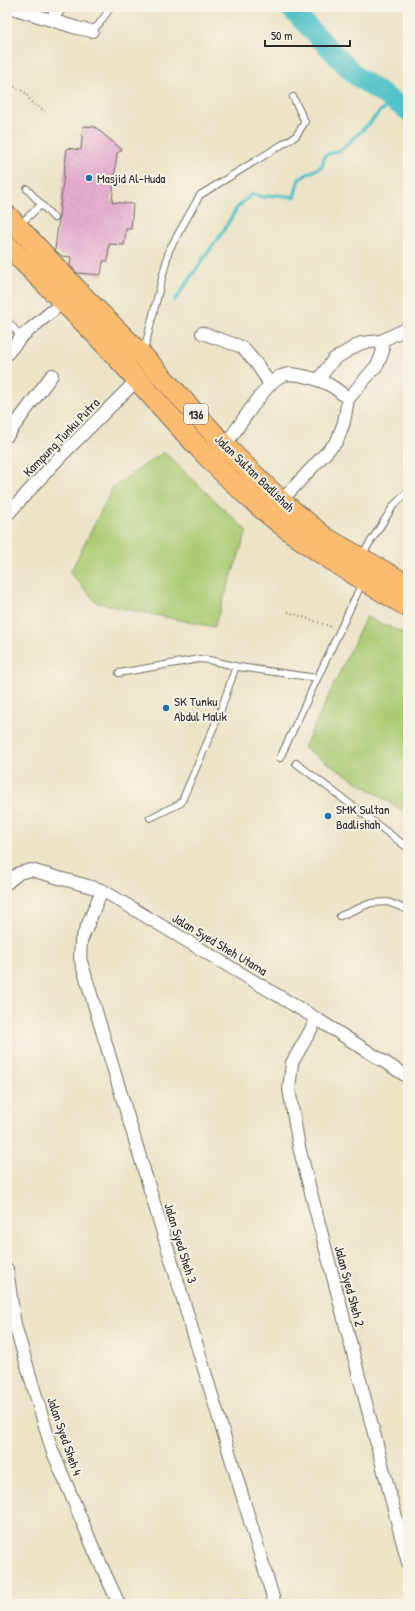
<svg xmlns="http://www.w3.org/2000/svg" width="415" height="1611" font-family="'Patrick Hand',sans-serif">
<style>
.garden{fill:#accb73;stroke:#6c7b4f}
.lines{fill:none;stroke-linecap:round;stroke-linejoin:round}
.stream{stroke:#53c2c8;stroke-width:3.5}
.river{stroke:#53c2c8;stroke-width:20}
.building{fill:url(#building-back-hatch)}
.lane-casing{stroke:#6f6c62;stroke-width:8}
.street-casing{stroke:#6f6c62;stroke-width:14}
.primary-casing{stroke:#6f6c62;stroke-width:22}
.path{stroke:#6f6c62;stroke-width:2;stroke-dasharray:1 3;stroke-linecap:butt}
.lane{stroke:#fff;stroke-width:6}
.street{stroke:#fff;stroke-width:12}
.primary{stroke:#fdbc70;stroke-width:20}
.poi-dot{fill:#1f6fb2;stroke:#f7f3e8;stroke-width:1.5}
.labels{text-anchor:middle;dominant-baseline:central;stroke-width:4;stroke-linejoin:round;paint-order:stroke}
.shield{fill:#f7f3e8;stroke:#686764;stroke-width:1}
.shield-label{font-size:12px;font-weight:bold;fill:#2b2b2b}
.poi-label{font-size:13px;fill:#2b2b2b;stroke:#f7f3e8;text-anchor:start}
.street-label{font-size:13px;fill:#2b2b2b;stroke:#f7f3e8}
</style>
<defs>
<pattern id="building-back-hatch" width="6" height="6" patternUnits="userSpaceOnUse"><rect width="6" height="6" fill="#e6adcf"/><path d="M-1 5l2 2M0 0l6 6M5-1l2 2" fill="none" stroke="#c595b2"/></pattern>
</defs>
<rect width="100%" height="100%" fill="#f7f3e8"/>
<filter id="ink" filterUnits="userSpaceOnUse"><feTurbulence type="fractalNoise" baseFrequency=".025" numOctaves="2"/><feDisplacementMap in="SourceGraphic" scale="8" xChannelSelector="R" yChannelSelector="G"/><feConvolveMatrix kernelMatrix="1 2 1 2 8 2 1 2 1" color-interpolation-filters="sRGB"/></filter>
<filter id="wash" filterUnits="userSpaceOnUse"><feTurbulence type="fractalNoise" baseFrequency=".012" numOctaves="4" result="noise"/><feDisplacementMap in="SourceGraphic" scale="16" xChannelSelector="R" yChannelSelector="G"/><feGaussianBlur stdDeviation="0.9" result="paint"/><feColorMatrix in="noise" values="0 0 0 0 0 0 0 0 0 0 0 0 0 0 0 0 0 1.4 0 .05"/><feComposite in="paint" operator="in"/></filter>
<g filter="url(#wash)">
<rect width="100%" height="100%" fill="#ece4c7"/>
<path class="garden" d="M164,452L247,531L214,627L97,603L70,573L113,487Z
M366,617L408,635V814L304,748Z"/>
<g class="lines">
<path class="stream" d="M175,300L206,255L222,233L237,208L252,194L263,197L277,195L294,197L299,179L322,166L325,155L341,150L370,123L380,111L395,102"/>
<path class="river" d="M289,7L357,77L408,111"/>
</g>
<g id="blocks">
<path class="building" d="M83,126L95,127L122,150L117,153L112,202L133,204L131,229H126L124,245L109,244L108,261H103L101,275L77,273L70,265L71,257L62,256L55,250L67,148L81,150Z"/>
</g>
</g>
<g filter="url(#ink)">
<use href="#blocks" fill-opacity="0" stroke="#6f6c62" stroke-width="1"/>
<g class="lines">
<g class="lane-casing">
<path id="lane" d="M92,31L99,24L111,7
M27,189L54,218
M19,225L41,205
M7,320L21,337
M144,351L169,250L200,195L296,136L305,122L293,97
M362,555L394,505L408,492
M119,673L199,659L209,660L239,667L317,678
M280,758L362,583
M296,763L408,848
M150,818L181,803L219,715L236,666
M340,916L371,903L388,902L408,910"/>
</g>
<g class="street-casing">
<path id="street" d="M9,7L77,28L92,31
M51,20L60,7
M202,333L242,347L256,363L270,384
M7,354L21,337L63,302
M318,380L334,359L361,343L381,341L408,328
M348,399L378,364L383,351L381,341
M7,436L52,375
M225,446C235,432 267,381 281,376C289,372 299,375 308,377C326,382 334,386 348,399L344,422L337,441L281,501
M7,515L58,459L137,380
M7,883L19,873L31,870L102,890L317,1019L408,1077
M102,890L81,941L80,958L275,1604
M317,1019L292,1063L289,1089L299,1147L408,1563
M7,1269L15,1325L52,1450L95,1552L119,1604"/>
</g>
<g class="primary-casing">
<path id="primary" d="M7,215L81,294L143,356L225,446L281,501L326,538L408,585
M7,245C37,276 68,306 98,337C152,394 201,456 261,508C306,547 357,576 408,607"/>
</g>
<path class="path" d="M7,83L26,93L31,102L45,111
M288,612L332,627"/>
<use href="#lane" class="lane"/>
<use href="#street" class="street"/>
<use href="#primary" class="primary"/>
</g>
</g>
<g class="poi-dot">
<circle cx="89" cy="178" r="4"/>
<circle cx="166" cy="708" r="4"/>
<circle cx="328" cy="816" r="4"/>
</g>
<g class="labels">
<rect class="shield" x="184" y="404" width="24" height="20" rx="3"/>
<g class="shield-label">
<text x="196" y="414">136</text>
</g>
<g class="poi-label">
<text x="97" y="178">Masjid Al-Huda</text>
<text x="174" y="701">SK Tunku<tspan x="174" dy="15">Abdul Malik</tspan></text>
<text x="336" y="809">SMK Sultan<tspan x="336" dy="15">Badlishah</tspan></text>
</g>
<g class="street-label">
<text transform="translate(61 437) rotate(-46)">Kampung Tunku Putra</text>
<text transform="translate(255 473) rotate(44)">Jalan Sultan Badlishah</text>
<text transform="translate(220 944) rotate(31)">Jalan Syed Sheh Utama</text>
<text transform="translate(181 1243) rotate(73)">Jalan Syed Sheh 3</text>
<text transform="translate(350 1286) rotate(75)">Jalan Syed Sheh 2</text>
<text transform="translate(65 1436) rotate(71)">Jalan Syed Sheh 4</text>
</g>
</g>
<rect width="415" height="1611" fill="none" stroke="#f7f3e8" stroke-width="24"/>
<path d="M265 40v6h85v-6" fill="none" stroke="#2b2b2b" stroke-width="2"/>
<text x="271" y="40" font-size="12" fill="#2b2b2b" stroke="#f7f3e8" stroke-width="3" paint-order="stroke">50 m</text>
</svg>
